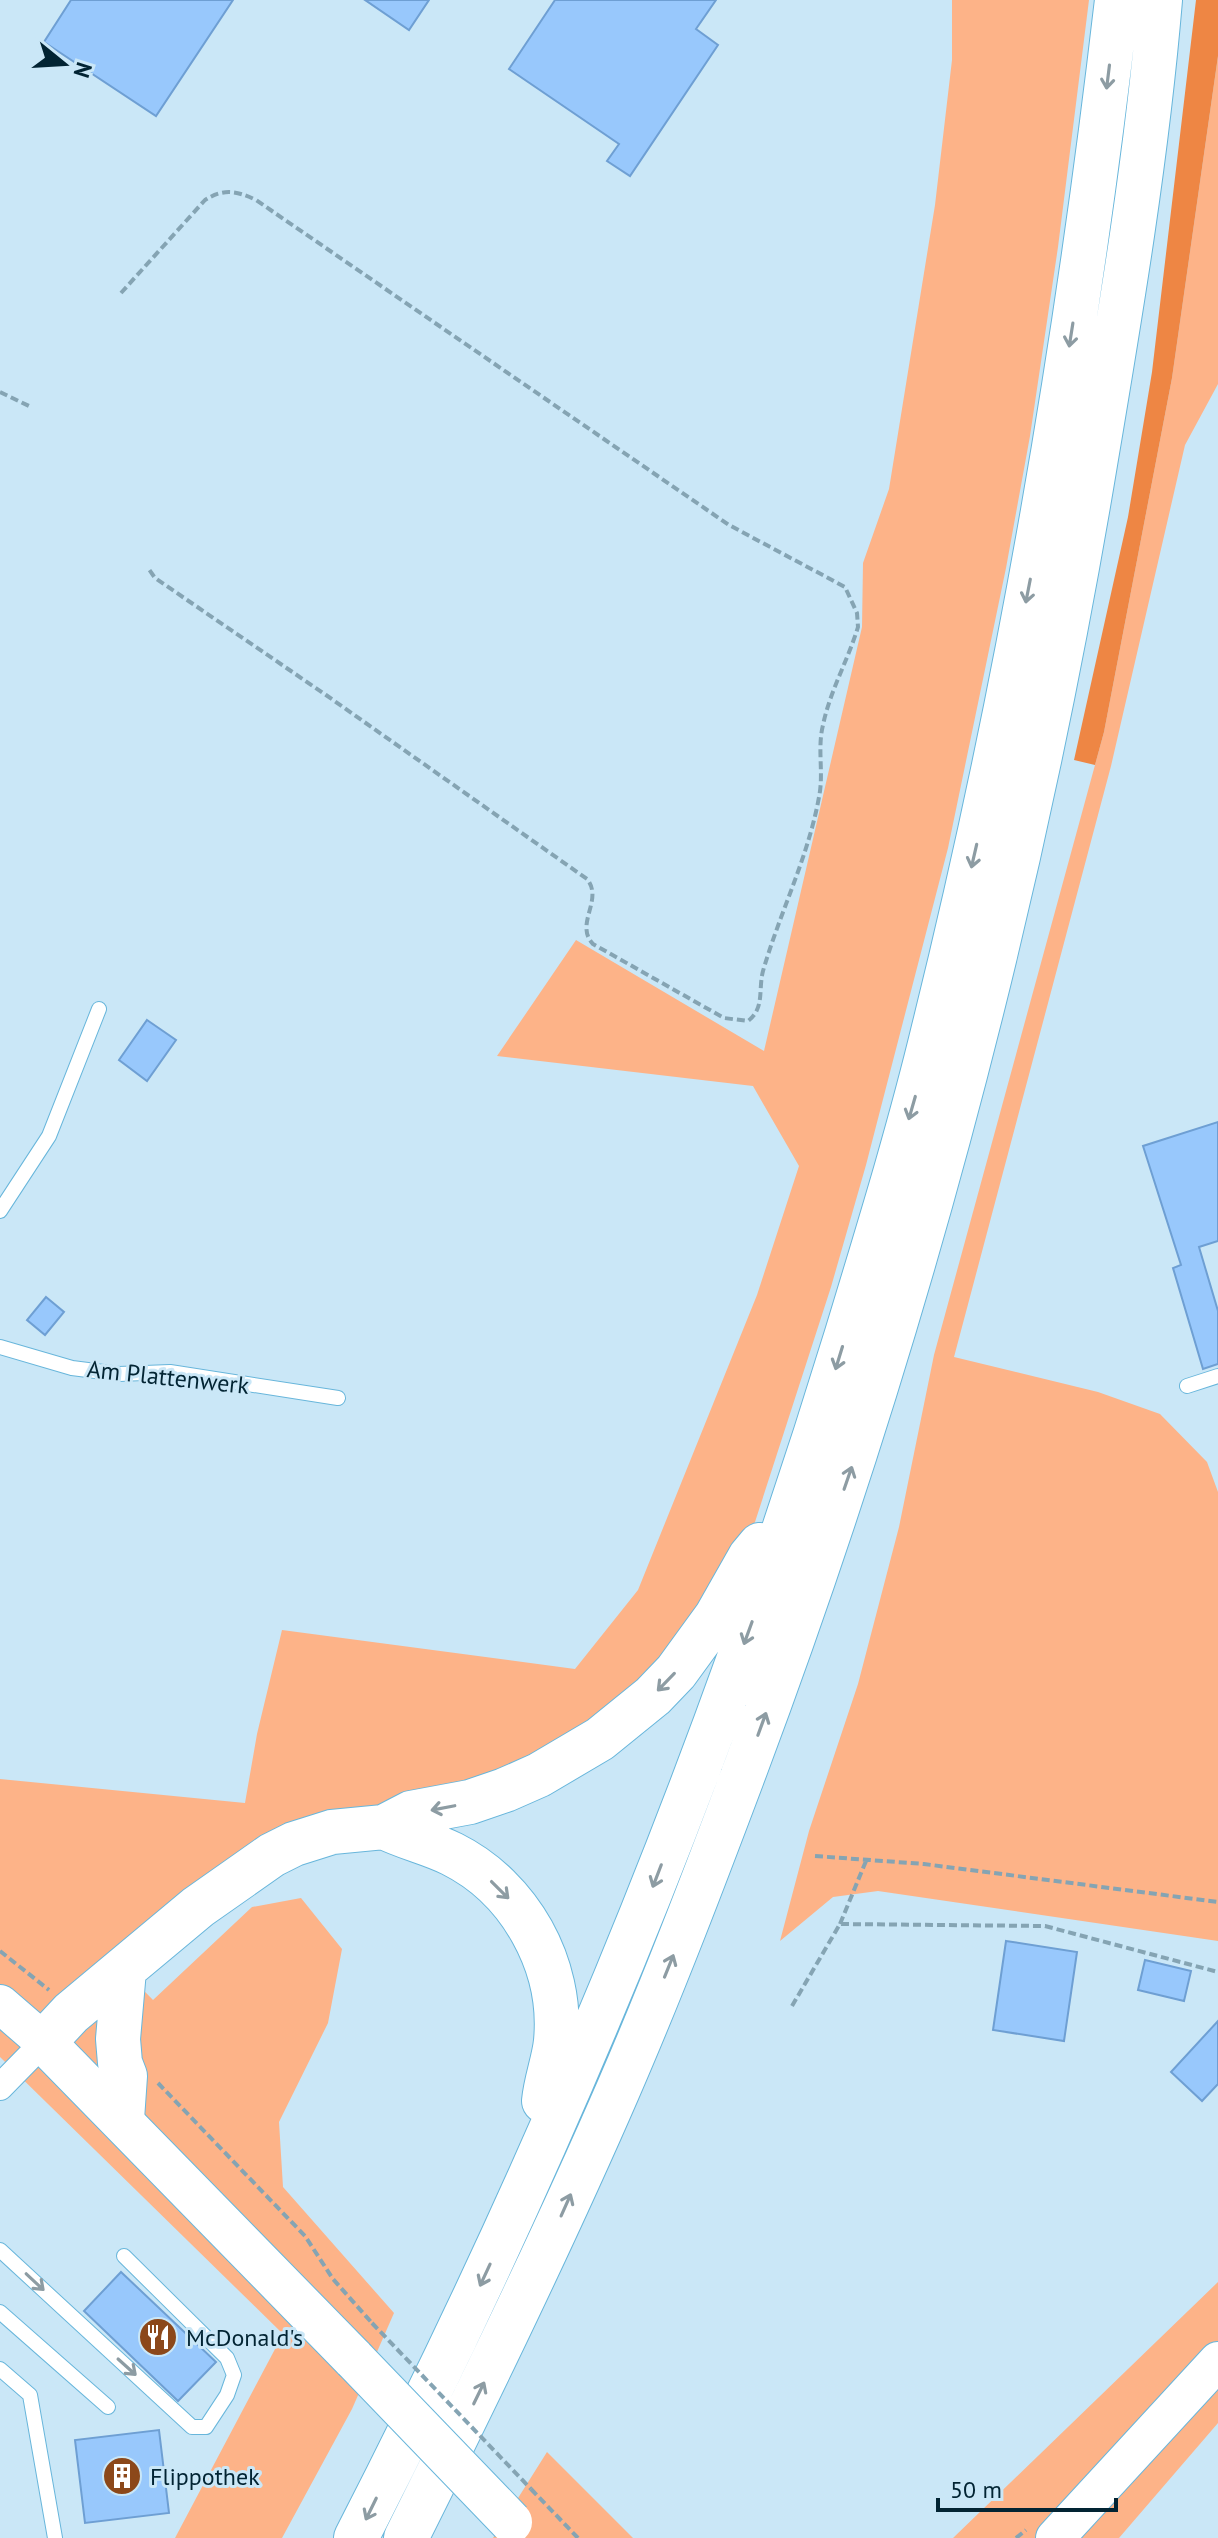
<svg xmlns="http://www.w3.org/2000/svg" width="1218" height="2538" font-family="'PT Sans',sans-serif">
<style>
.green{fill:#fdb388}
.forest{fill:#ee8644}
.building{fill:#98c8fc;stroke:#6e9fd3;stroke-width:2}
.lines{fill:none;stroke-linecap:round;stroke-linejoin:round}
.service-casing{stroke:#68b6db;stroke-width:16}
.minor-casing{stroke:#68b6db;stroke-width:28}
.secondary-casing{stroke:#68b6db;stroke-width:40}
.primary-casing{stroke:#68b6db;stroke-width:44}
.motorway-casing{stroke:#68b6db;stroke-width:46}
.path{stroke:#85a4b3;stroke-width:4;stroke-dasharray:8 4;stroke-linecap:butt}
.service{stroke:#fff;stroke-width:14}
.minor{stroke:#fff;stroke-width:26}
.secondary{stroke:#fff;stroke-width:38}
.primary{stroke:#fff;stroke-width:42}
.motorway{stroke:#fff;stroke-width:44}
.primary-bridge-casing{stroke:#68b6db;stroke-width:44;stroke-linecap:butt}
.path-bridge{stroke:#85a4b3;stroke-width:4;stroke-dasharray:8 4;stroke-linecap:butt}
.primary-bridge{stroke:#fff;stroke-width:42}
.oneway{stroke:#8d9ca3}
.labels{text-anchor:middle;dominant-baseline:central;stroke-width:6;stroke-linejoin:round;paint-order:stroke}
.street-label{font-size:24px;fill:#022433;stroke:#cae7f7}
.poi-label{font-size:24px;fill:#022433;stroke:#cae7f7;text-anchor:start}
</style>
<rect width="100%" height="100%" fill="#cae7f7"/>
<path class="green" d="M952,0H1089L1058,247L1030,436L1006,568L948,848L866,1165L831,1287L755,1522L720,1594L594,1731L428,1801L109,1955L153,2000L252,1907L301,1898L342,1949L328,2023L279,2122L283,2187L394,2313L352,2409L282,2538H175L283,2334L0,2057V1779L245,1803L257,1734L282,1630L575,1669L638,1590L757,1295L799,1166L753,1086L497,1056L576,940L764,1051L862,627L863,563L889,489L935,205L952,60Z
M1218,56V384L1185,445L1111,766L954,1357L1098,1392L1160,1414L1207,1462L1218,1492V1941L878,1891L833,1897L780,1941L809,1831L858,1684L899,1527L934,1355L1104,732L1172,378Z
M1218,2282V2423L1119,2538H953Z
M547,2452L633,2538H493Z"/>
<path class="forest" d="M1196,0H1218V56L1172,378L1104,732L1095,765L1074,760L1128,517L1152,372Z"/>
<path class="building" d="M71,0H233L156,116L44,42Z
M365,0H429L409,30Z
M555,0H716L696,29L718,45L630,176L607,161L619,144L509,69Z
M147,1020L176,1040L147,1081L119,1060Z
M1218,1122V1241L1199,1247L1218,1311V1364L1203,1369L1173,1268L1181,1265L1143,1146Z
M46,1297L64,1312L45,1335L27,1320Z
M1006,1941L1077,1952L1064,2041L993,2030Z
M1145,1960L1191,1971L1184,2001L1138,1990Z
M1218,2021V2084L1202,2101L1171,2072Z
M121,2272L216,2362L178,2401L84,2311Z
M159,2430L169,2513L85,2523L75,2440Z"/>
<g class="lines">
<g class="service-casing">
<path id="service" d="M0,1211L49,1136L99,1009
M0,1347L72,1368L119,1374L170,1372L338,1398
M1187,1386L1218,1376
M0,2250L192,2427H206L227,2395L234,2375L227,2358L124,2256
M0,2312L108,2407
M0,2369L30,2395L55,2538"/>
</g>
<g class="minor-casing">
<path id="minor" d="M0,2087L44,2042"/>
</g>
<g class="secondary-casing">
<path id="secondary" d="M0,2004L44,2042
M1055,2538L1218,2361"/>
</g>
<g class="primary-casing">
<path id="primary" d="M44,2042L354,2359"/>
</g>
<g class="motorway-casing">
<path id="motorway" d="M384,1827C406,1838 430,1843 452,1854C520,1888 563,1965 556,2041C554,2061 546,2080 544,2101
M44,2042L71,2013L198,1907L272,1855L294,1844L332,1832L384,1827L411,1813L470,1802L505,1790L539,1775L600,1739L653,1696L676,1672L716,1617L750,1557L760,1545
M122,2119L125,2076L120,2063L118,2039L124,1970
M356,2538C554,2153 719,1751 846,1337C877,1235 909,1132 934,1028C1018,690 1077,346 1117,0
M406,2538C480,2390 552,2242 618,2090C664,1984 705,1876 746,1767C904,1345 1021,908 1095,464C1121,310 1147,155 1160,0"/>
</g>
<path class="path" d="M121,293L205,200C224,188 237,191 256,200L729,525L845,587L857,613L858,627C848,660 830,691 823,725C817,749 824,773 819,797C808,858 780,912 763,971C758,990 765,1008 748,1021L724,1018L593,944C574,924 604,900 587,879L326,695L155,578L148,568
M0,392L29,406
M815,1856L924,1864L1218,1902
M840,1924L866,1861
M0,1951L49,1990
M792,2006L840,1924L1045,1926L1218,1972
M158,2083L305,2236L333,2279L372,2323
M531,2489L578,2538
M1016,2538L1026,2530"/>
<use href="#service" class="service"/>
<use href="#minor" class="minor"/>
<use href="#secondary" class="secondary"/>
<use href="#primary" class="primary"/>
<use href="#motorway" class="motorway"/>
<g class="primary-bridge-casing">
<path id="primary-bridge" d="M354,2359L511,2522"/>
</g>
<path class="path-bridge" d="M372,2323L531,2489"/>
<use href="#primary-bridge" class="primary-bridge"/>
</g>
<defs><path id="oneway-shaft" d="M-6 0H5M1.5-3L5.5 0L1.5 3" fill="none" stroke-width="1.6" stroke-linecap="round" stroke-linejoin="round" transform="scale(2)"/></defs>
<g class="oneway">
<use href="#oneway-shaft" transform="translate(1108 77) rotate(97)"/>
<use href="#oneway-shaft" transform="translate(1071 335) rotate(99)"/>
<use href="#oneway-shaft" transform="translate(1028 591) rotate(101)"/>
<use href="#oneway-shaft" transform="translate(974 856) rotate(103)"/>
<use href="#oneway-shaft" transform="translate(912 1108) rotate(106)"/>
<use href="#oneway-shaft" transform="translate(839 1358) rotate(107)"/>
<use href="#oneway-shaft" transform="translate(848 1478) rotate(-71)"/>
<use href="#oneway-shaft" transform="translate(748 1633) rotate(110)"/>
<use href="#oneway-shaft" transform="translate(666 1682) rotate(134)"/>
<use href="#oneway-shaft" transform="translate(762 1724) rotate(-70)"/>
<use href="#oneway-shaft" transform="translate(443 1808) rotate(169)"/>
<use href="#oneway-shaft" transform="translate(657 1876) rotate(111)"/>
<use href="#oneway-shaft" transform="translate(500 1890) rotate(45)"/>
<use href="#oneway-shaft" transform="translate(669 1966) rotate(-68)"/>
<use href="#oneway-shaft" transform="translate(566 2205) rotate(-66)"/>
<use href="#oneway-shaft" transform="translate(485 2275) rotate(115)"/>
<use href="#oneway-shaft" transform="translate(35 2282) rotate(43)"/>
<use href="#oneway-shaft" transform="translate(127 2367) rotate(42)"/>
<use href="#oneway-shaft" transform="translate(479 2393) rotate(-64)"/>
<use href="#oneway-shaft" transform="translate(371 2509) rotate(116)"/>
</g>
<defs>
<g id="restaurant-disc" transform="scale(2)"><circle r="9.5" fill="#8c481a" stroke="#cae7f7"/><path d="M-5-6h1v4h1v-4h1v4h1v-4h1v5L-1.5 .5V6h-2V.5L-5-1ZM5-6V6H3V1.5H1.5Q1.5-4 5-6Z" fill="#fff"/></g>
<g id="building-disc" transform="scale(2)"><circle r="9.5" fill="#8c481a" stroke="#cae7f7"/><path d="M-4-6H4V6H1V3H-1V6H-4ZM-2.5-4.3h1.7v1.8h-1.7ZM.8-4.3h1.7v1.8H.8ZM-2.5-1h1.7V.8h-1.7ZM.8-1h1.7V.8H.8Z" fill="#fff"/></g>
</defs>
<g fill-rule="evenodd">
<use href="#restaurant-disc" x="158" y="2337"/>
<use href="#building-disc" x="122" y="2476"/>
</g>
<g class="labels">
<g class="street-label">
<text transform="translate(168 1377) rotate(6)">Am Plattenwerk</text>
</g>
<g class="poi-label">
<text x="186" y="2337">McDonald's</text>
<text x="150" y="2476">Flippothek</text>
</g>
</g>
<g transform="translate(64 64) rotate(108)" stroke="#cae7f7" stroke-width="6" paint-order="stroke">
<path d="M0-6L14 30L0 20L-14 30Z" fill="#022433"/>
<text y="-12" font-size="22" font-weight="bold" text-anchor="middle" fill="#022433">N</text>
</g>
<path d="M938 2498v12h178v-12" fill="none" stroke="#022433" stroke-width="4"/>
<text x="950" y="2498" font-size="24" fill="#022433" stroke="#cae7f7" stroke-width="6" paint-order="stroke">50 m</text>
</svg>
